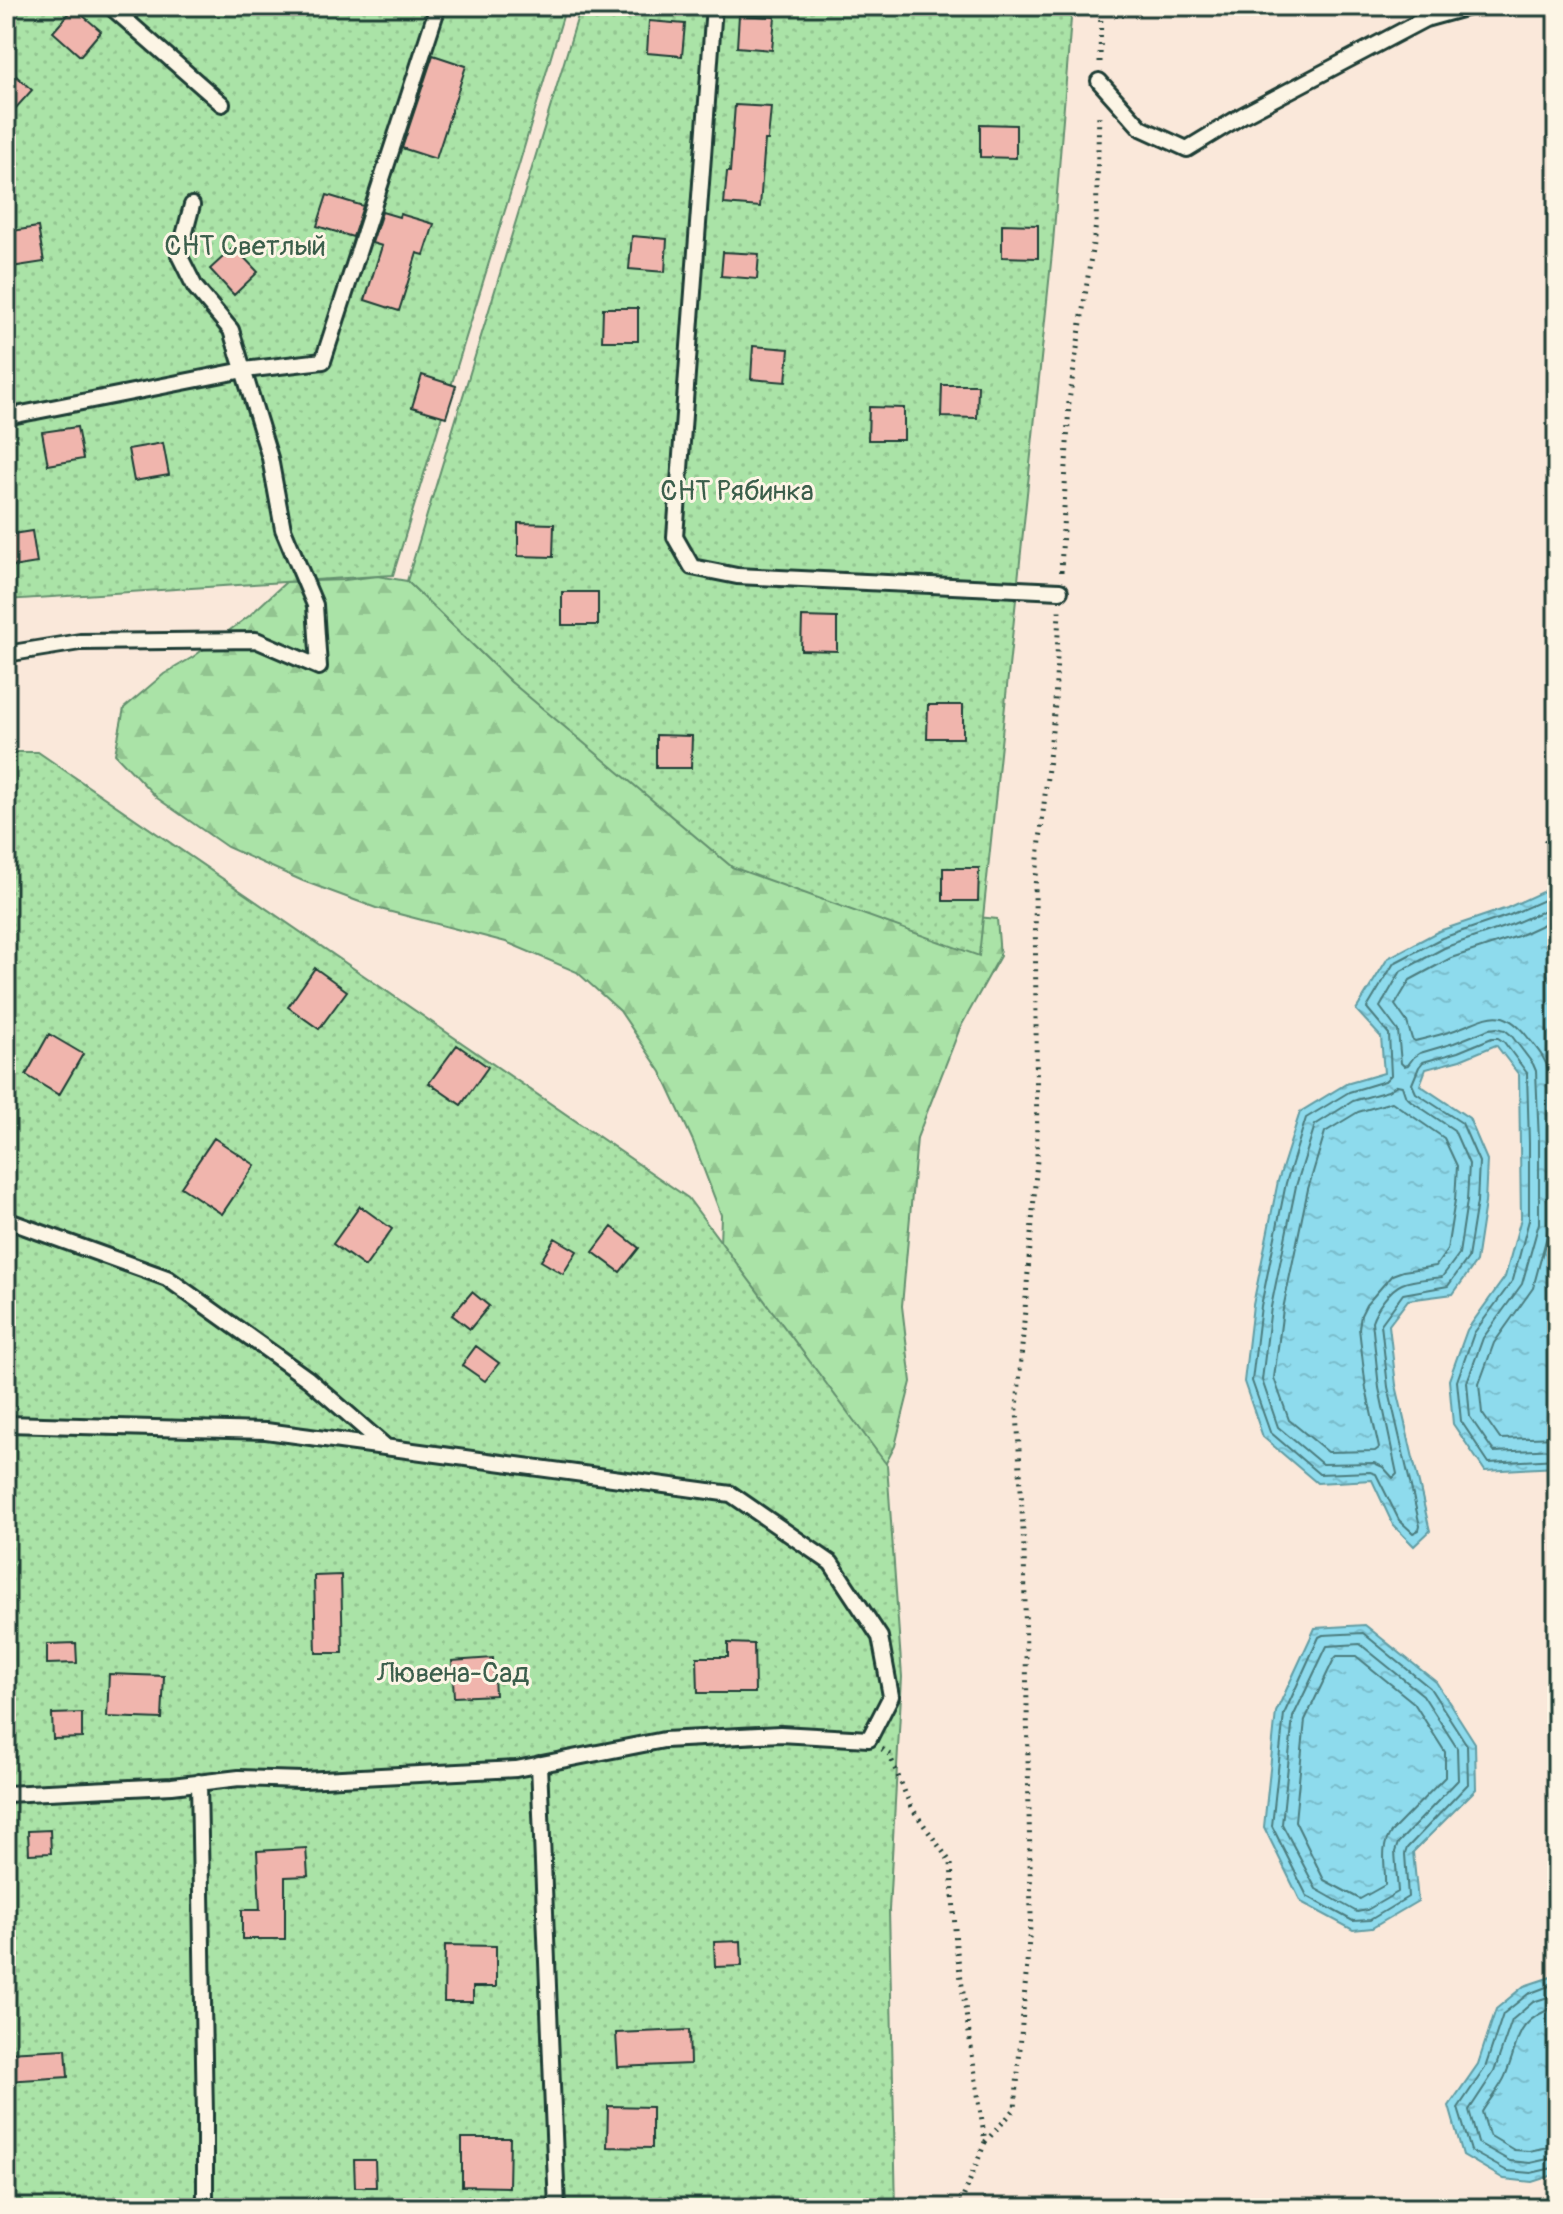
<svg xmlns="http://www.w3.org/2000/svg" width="1563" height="2214" font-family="Pangolin,sans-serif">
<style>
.forest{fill:url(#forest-firs);stroke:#64906e;stroke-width:2}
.garden{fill:url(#garden-dots);stroke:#64906e;stroke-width:2}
.water{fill:url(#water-ripples);stroke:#629ca3;stroke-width:2}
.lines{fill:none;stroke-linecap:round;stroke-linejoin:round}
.shore{stroke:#4b7c7e;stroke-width:2}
.building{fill:#f0b5ad;stroke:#1f3d34;stroke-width:2}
.lane-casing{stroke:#1f3d34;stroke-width:20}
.path{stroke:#1f3d34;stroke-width:5;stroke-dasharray:2 6;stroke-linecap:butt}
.lane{stroke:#fcf5e5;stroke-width:14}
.labels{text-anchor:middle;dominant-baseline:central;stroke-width:6;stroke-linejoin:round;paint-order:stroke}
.park-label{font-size:28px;fill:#3b5e4b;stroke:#fcf5e5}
</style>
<defs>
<pattern id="forest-firs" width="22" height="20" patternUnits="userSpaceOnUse" patternTransform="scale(2)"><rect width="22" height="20" fill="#aae3a7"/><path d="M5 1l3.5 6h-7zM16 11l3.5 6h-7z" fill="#92c490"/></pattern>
<pattern id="garden-dots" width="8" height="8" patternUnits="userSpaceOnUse" patternTransform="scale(2)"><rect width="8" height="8" fill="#aae3a7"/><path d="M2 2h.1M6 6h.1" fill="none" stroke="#92c490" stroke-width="1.8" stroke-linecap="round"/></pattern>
<pattern id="water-ripples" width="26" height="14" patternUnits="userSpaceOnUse" patternTransform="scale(2)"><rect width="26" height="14" fill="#8edbed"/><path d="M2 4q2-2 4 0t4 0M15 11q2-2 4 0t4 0" fill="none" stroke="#7abdcc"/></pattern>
</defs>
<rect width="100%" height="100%" fill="#fae8da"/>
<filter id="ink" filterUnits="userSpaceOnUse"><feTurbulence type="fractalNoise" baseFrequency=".0125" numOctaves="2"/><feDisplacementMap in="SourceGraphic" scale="16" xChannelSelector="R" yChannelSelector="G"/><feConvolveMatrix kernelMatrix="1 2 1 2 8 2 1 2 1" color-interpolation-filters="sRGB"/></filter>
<g filter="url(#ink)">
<path class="forest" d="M377,576L407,581L511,682L947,914L997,919L1000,956L960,1028L917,1138L902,1306L911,1382L895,1446L870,1493L716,1366L721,1215L693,1141L661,1072L620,1011L577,972L506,942L376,908L303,881L227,847L157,798L115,754L124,708L164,674L193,657L249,616L286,582L345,580Z"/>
<path class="garden" d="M6,6H566L518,168L393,575L6,600Z
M581,6H1072L1053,243L979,956L732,867L511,682L407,581Z
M6,752H38L688,1198L887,1465L902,1677L889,1910L896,2208H6Z"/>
<path class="water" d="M1557,885V1467L1485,1471L1453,1424L1449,1380L1467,1330L1505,1277L1521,1218L1519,1075L1496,1045L1460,1060L1426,1069L1420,1085L1469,1118L1487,1160L1485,1203L1476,1262L1453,1294L1408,1300L1389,1325L1396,1385L1430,1531L1414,1546L1393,1525L1372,1480L1317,1483L1263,1437L1244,1382L1253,1305L1278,1181L1300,1112L1346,1084L1384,1073L1381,1037L1356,1010L1388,958L1439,931L1507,908Z
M1365,1625L1436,1682L1475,1743L1476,1789L1413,1852L1418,1901L1372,1928L1353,1930L1301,1902L1264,1827L1276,1712L1315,1628Z
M1557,1975V2174L1532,2182L1504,2179L1463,2155L1449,2106L1478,2064L1496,2009L1524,1986Z"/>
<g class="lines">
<path class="shore" d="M1557,894L1510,915L1442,938L1394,963L1367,1008L1389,1034L1391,1075L1385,1081L1349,1092L1306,1118L1286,1183L1261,1306L1252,1381L1270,1432L1319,1474L1370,1472L1376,1474L1399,1520L1413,1533L1419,1530L1420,1526L1388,1387L1381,1324L1403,1294L1448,1286L1468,1258L1477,1202L1479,1162L1462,1123L1416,1093L1412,1084L1419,1067L1423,1062L1458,1052L1492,1038H1498L1504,1042L1527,1073L1529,1143V1220L1513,1280L1474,1333L1457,1381L1461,1421L1489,1463L1557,1459
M1557,905L1513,924L1446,947L1401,971L1380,1007L1398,1031L1401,1063L1404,1066L1408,1065L1414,1057L1420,1053L1454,1043L1489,1029L1497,1028L1505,1030L1511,1035L1533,1064L1536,1071L1539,1142V1223L1522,1284L1483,1338L1467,1382L1470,1417L1494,1452L1557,1449
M1557,918L1518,936L1451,958L1410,980L1395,1005L1407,1022L1412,1039L1415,1041C1427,1038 1440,1035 1452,1031C1489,1018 1501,1002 1530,1040C1538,1050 1546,1059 1549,1072L1551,1142L1550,1225L1533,1288L1494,1343L1479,1384L1482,1413L1500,1439L1557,1437
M1397,1085L1402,1086L1405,1095L1411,1101L1454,1130L1469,1164L1467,1201L1459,1254L1442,1277C1430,1279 1413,1279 1402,1284C1390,1289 1376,1309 1372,1321L1379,1388L1397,1474L1393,1478L1383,1467L1374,1463L1322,1464L1278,1427L1262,1380L1271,1307L1296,1186L1315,1125L1353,1101L1388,1091Z
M1392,1102L1444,1138L1457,1166L1455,1200L1447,1250L1436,1266L1403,1271L1392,1275L1366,1305L1361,1315L1359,1328L1366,1389L1379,1448L1375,1451L1328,1452L1289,1420L1274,1378L1283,1309L1308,1189L1325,1132L1358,1112Z
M1363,1633L1430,1688L1467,1745L1468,1784L1407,1848L1405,1854L1408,1897L1370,1920L1353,1921L1307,1896L1272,1826L1284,1714L1319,1637L1323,1635Z
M1360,1644L1423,1695L1457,1748L1458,1780L1398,1843L1395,1852L1398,1892L1367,1910L1357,1912L1316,1889L1282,1824L1293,1717L1327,1646Z
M1337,1656H1356L1414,1703L1445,1752V1777L1392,1831C1379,1848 1386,1865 1385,1885L1360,1899L1324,1880L1295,1821L1305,1720L1334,1659Z
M1557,1983L1528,1994L1503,2014L1485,2068L1458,2108L1471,2151L1507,2171L1531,2173L1557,2167
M1557,1994L1533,2002L1512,2020L1494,2072L1469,2110L1478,2143L1510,2161L1530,2163L1557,2157
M1557,2006C1514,2022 1521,2037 1506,2074C1501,2088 1489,2099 1482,2112L1489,2135L1514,2150L1529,2151L1557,2145"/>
</g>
<path class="building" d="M74,8L101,31L80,56L53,32Z
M739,15L775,17L772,50L737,47Z
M649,21L685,24L682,56L647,53Z
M433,55L466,66L436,159L402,148Z
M6,67L32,90L6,119Z
M735,105L771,107L768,140H765L760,207L724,204L727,172H730Z
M980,124L1016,125V158L980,157Z
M327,195L363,206L353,237L317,226Z
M382,212L399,217L400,214L434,224L424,255L417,253L399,311L365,300L382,246L372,243Z
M1002,224L1038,225V258L1002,257Z
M38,227L44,262L11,267L6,232Z
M632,236L667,239L665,272L629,269Z
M234,247L258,272L234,295L210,269Z
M723,252L759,254L757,279L721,276Z
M603,308H638V341H602Z
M753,346L789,349L786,382L751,379Z
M422,375L456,386L446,417L412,407Z
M942,385H978L977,418L941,417Z
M869,407L904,408V440H868Z
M77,427L83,459L48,465L42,432Z
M163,443L169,475L134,481L128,449Z
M518,523L554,524L553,557L518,556Z
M32,531L37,563L6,568V535Z
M562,592H598V625H562Z
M802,617L837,618V651L801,650Z
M928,705H963V738H927Z
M656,735L692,736L691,768H656Z
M943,868H979L978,901H943Z
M315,968L347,991L319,1029L288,1007Z
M49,1034L83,1054L59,1095L26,1075Z
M457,1045L488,1067L461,1105L429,1083Z
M214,1138L255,1165L222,1214L181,1187Z
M360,1206L392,1229L365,1267L333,1244Z
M612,1227L639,1248L620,1272L593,1252Z
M555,1238L577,1251L563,1274L541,1261Z
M472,1292L489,1306L470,1329L452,1315Z
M476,1346L499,1363L485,1381L462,1365Z
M341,1575L343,1653H316L314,1576Z
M76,1643L77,1663L47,1664V1644Z
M728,1643L754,1644L755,1693H698L697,1657H728Z
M493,1658L495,1695L454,1697L452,1661Z
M109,1674L164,1676L162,1719L107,1717Z
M82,1713V1738L53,1739L52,1714Z
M50,1830L51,1853L29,1854L28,1831Z
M306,1848L308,1876L285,1877V1939H242V1910H260L257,1851Z
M741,1941L742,1966L715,1967L714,1942Z
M445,1945L496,1946V1987H473V2002H444Z
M689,2030L690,2064L618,2067L616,2033Z
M66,2049L68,2077L6,2081V2052Z
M608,2106L652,2107V2148L607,2147Z
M462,2138H510L509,2187L462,2186Z
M354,2160H375L376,2187H355Z"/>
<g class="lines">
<g class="lane-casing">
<path id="lane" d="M110,6L222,104
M714,6L675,537L692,567L737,576L1060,591
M1425,19L1472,6
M1099,81L1141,128L1187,149L1243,115L1425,19L1424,6
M6,417L244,370L323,361L438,6
M6,654L80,642L256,640L319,667L315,605L283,529L270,458L231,330L195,287L179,255L192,205
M6,1220L167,1278L308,1379L386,1447
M6,1424L266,1431L731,1494L831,1563L880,1637L891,1696L869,1739L780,1734L664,1740L516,1769L303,1780L239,1778L172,1786L6,1794
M539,1764L557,2208
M199,1782L205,2115V2208"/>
</g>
<path class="path" d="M1100,62L1101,6
M1061,572L1069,401L1096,224L1099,112
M1545,842L1557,827
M882,1749L889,1754L911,1807L951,1863L956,1945L985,2142L959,2208
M985,2142L1015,2109L1031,1915L1024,1550L1017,1409L1037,1160L1035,886L1055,704L1059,610"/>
<use href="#lane" class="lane"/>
</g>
</g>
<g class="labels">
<g class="park-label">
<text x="245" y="246">СНТ Светлый</text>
<text x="737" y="491">СНТ Рябинка</text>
<text x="453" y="1673">Лювена-Сад</text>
</g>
</g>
<rect width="1563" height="2214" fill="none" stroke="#fcf5e5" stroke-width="32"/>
<rect x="16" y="16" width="1531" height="2182" fill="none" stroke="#1f3d34" stroke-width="3" filter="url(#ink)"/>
</svg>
